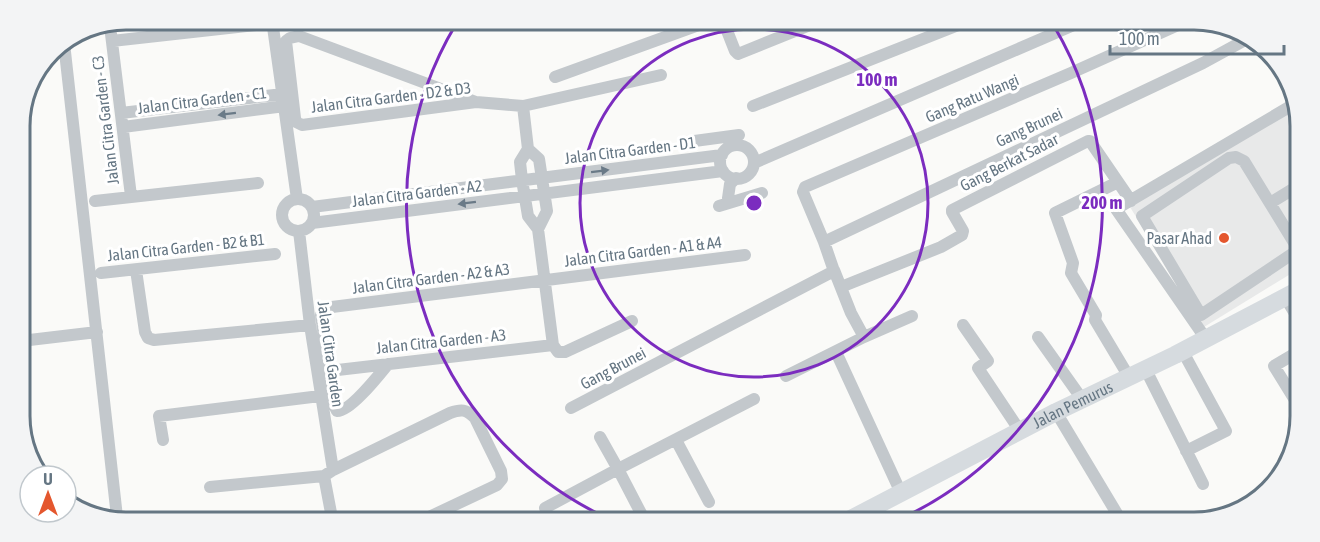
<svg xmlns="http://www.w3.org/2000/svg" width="1320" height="542" font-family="'Asap Condensed',sans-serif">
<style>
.built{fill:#e8e9e9}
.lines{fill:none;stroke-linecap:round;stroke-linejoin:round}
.street{stroke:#c3c8cc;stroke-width:12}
.secondary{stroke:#d6dbdf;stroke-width:18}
.oneway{fill:#6a7a87}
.ring{fill:none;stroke:#7b2cbf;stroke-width:3}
.poi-dot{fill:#e4572e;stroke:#fff;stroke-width:2}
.labels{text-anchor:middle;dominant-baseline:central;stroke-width:6;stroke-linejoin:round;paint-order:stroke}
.street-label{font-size:16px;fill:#657683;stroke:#fff}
.poi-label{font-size:16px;fill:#657683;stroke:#fff;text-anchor:end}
.rim{fill:none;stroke:#657683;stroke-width:3}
.centre{fill:#7b2cbf;stroke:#fff;stroke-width:3}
.ring-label{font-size:18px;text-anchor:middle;font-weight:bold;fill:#7b2cbf;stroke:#fff;stroke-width:6;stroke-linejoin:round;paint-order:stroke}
</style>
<rect width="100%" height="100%" fill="#fafaf8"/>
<path class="built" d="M1297,106L1300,112L1297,270L1204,327L1130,207Z"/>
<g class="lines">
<path class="street" d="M272,20L297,199
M724,23L735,51L738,54L815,23
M110,26L131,196
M112,41L273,23
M64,43L117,517
M555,77L704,23
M476,102L299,36L290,38L286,41L295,118L296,122L302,125L476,102L523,106L661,75
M523,106L528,149
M753,106L961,24
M121,113L283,94
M123,127L285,106
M687,142L739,135
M720 162a17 17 0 1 1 34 0a17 17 0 1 1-34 0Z
M528,149L539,159L547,211L538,229L528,216L522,180L520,162Z
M754,163L1076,24
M1118,182L1055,213L1073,263L1071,273L1096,315L1095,320L1129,377
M282 215a16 16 0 1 1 32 0a16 16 0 1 1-32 0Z
M95,201L258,183
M733,201L728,198L730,184L736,178
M1270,203L1298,186
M719,206L762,193
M312,207L722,155
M312,223L723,171
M538,229L553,345L558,352H565L632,321
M299,231L310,325L333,470L324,476
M824,242L803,192L805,187L1071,73L1178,25
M1298,250L1201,315L1142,216L1229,158L1236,157L1244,161L1298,249
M136,270L145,332L148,338L154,340L310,325
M101,273L275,254
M846,285L941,247L962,235L963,231L952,212V210L1088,141H1090L1131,201
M1285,297L1297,317
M963,325L988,361L978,368L1020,431
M864,337L912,316
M1038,337L1082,399
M1206,339L1116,209L1296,103
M21,341L97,332
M1182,350L1226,431L1186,451
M836,352L901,493
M388,364C379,375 350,412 337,411L333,403L321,315L324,308L745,255
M1145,368L1203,484
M329,371L553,345
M786,376L864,337L851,313L834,270
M1295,400L1274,366L1296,353
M21,401L28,449
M571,408L834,271L824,242L1203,63L1247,39
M1056,412L1122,522
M600,437L618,469L754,399
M163,440L159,416L320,396
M676,440L709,502
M333,470L450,413C461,409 466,409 475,418L501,471L502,479L497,485L427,518
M324,476L332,518
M210,487L324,476
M545,508L618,469L644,519"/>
<path class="secondary" id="s1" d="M847,521L1056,412L1175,355L1297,291"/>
</g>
<defs><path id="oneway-solid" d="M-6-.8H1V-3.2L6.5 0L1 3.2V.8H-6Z" transform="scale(1.5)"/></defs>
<g class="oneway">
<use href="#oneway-solid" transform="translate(227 114) rotate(173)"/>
<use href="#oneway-solid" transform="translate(600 171) rotate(-7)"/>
<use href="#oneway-solid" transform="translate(467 203) rotate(173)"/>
</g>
<g class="ring">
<circle cx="754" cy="203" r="174"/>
<path d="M607 518A348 348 0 0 1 456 24M1054 26A348 348 0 0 1 898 520"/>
</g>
<circle class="poi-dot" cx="1224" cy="238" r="6"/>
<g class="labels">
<g class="street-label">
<text transform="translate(391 97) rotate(-7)">Jalan Citra Garden - D2 &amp; D3</text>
<text transform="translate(972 98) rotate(-23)">Gang Ratu Wangi</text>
<text transform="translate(202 100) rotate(-7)">Jalan Citra Garden - C1</text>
<text transform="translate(105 120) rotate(-97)">Jalan Citra Garden - C3</text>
<text transform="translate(1029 127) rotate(-25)">Gang Brunei</text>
<text transform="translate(630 150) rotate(-7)">Jalan Citra Garden - D1</text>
<text transform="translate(1009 162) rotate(-27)">Gang Berkat Sadar</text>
<text transform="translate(417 193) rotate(-7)">Jalan Citra Garden - A2</text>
<text transform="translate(186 247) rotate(-6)">Jalan Citra Garden - B2 &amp; B1</text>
<text transform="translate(643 251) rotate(-7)">Jalan Citra Garden - A1 &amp; A4</text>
<text transform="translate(431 278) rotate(-7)">Jalan Citra Garden - A2 &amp; A3</text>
<text transform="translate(441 341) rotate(-6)">Jalan Citra Garden - A3</text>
<text transform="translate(331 354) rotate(82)">Jalan Citra Garden</text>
<text transform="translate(613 368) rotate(-28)">Gang Brunei</text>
<text stroke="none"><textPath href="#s1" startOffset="254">Jalan Pemurus</textPath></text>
</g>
<g class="poi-label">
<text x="1212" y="238">Pasar Ahad</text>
</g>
</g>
<path d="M0 0H1320V542H0ZM126 30H1194A96 96 0 0 1 1290 126V416A96 96 0 0 1 1194 512H126A96 96 0 0 1 30 416V126A96 96 0 0 1 126 30Z" fill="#f3f4f5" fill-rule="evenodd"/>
<path class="rim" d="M126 30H1194A96 96 0 0 1 1290 126V416A96 96 0 0 1 1194 512H126A96 96 0 0 1 30 416V126A96 96 0 0 1 126 30Z"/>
<circle cx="754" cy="203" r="9" class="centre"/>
<g class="ring-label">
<text x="877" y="86">100 m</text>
<text x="1102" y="209">200 m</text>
</g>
<g transform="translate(48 494)"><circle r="28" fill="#ffffff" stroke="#c1c8cd" stroke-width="1.5"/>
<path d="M0-4.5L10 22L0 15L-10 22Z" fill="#e4572e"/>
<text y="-9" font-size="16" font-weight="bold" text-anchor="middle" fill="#657683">U</text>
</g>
<path d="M1110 45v9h174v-9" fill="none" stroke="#657683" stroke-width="3"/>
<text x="1119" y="45" font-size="18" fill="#657683" stroke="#ffffff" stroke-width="4.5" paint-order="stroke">100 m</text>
</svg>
